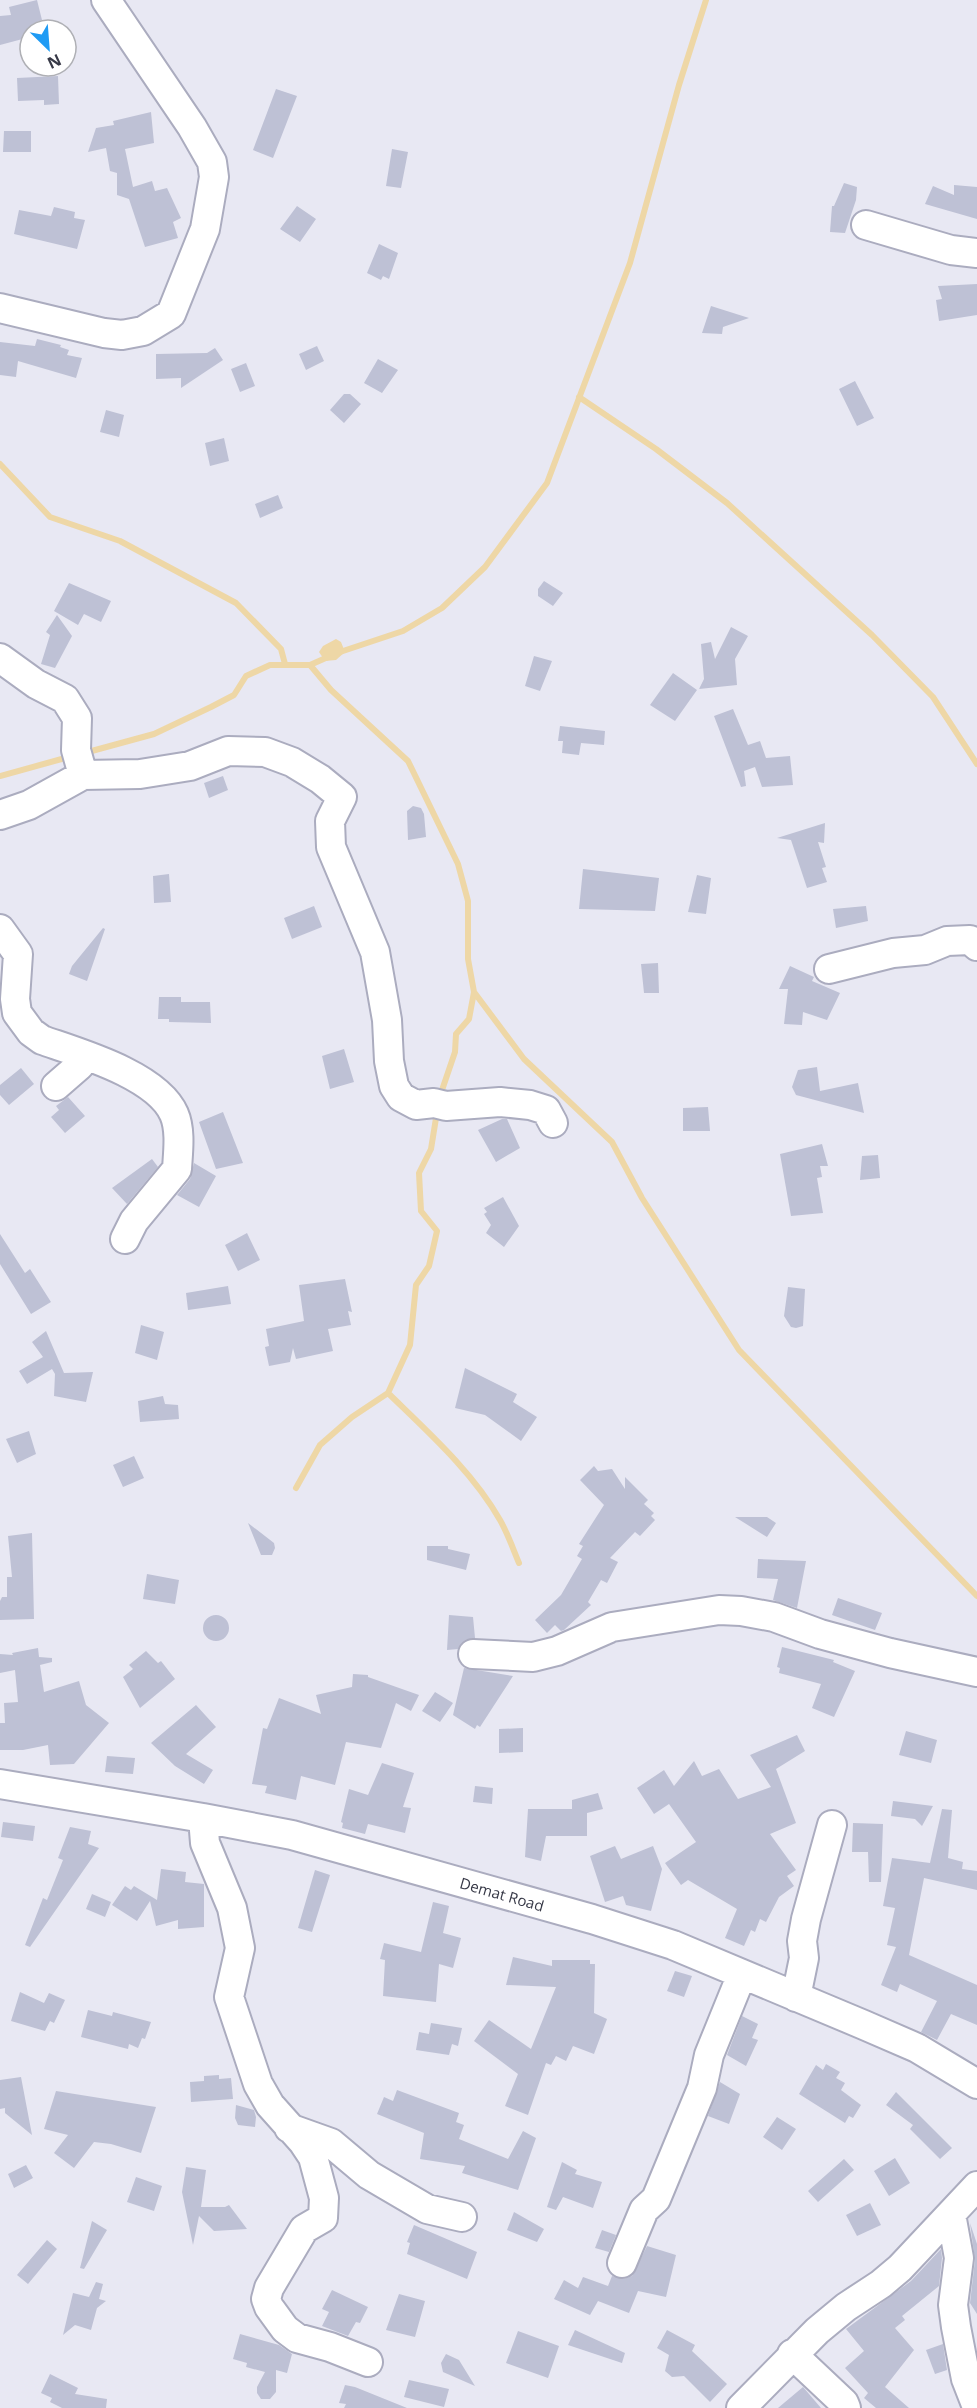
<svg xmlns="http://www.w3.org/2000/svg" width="977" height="2408" font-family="'Open Sans',sans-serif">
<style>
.water{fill:#eed7a6}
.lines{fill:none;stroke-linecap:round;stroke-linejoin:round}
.stream{stroke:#eed7a6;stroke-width:6}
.building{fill:#bec1d5}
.minor-casing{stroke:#abacbf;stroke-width:32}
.minor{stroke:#fff;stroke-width:28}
.labels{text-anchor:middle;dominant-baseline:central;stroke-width:4.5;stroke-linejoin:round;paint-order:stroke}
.street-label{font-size:15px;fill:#373947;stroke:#fff}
</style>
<rect width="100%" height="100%" fill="#e8e8f3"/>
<path class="water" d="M336,639L341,642L345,652L336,660L325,661L319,652L323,646Z"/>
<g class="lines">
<path class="stream" d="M579,397L656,449L727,503L872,635L933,697L977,764
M0,464L50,517L120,541L236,603L281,649L285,664
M340,652L403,631L442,608L485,567L547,483L630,263L679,85L706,0
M310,665L331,690L408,761L458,864L468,901V959L474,992L469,1019L456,1034L455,1052L440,1096
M88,752L154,734L211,707L234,695L246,676L270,665H310L328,657
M0,776L69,757
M474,992L524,1059L612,1142L642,1198L739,1350L977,1596
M388,1393C427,1431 473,1472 500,1520C508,1534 513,1549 519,1563
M296,1488L320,1445L352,1417L388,1393L410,1345L416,1285L429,1266L437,1231L421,1211L419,1173L431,1149L437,1112"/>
</g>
<path class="building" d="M37,0L42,20L37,22L39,30H30V37L0,45V16L11,15L9,7Z
M58,76L59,104L44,105V100L18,101L17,78Z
M276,89L297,96L273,158L253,150Z
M151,112L154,143L125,149L133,187L152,181L155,191L167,188L181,218L173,222L178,238L145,247L129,199L117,195V173L110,171L106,148L88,152L96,128L114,125L113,121Z
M4,131H31V152H3Z
M392,149L408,152L401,188L386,186Z
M844,183L857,187L856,200L845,233L830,232L832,206H834Z
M954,185L977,187V219L925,204L933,186L954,195Z
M297,206L316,219L300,242L280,229Z
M54,207L75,212L74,218L85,220L77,249L14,234L19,210L51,216Z
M379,244L398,253L389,279L383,276L381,280L367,273Z
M977,284V315L939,321L936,300L942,299L938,286Z
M711,306L749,318L723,327L722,334L702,333Z
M37,339L61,345L60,347L69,350L67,355L82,358L76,378L18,361L16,377L0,375V342L35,346Z
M317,346L324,361L306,370L299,354Z
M215,348L223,360L181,388V378L156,379V354L207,353Z
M378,359L398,370L382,393L364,383Z
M246,363L255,386L240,392L231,369Z
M855,381L874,418L857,426L839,389Z
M344,394H350L361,404L344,423L330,410Z
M106,410L124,415L119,437L100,432Z
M224,438L229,461L210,466L205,443Z
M278,495L283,508L260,518L255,504Z
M544,581L563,593L553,606L538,596V589Z
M69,583L111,601L101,622L84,614L78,625L54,611Z
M57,615L72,636L55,668L41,664L50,635L46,632Z
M731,627L748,636L735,659L737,685L699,689L704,679L701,644L711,642L715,659Z
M534,656L552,661L540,691L525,686Z
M673,673L697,690L675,721L650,705Z
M733,709L748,745L760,741L766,758L790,756L793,785L762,787L755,767L744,771L746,786L741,787L714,716Z
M560,726L605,731L604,745L581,743L579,755L562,753L563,741H558Z
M223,776L228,790L209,798L204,783Z
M413,806L421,808L424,814L426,837L408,840L407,811Z
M825,823L824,843L818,842L826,867L822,868L827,882L807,888L791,840L777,838Z
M583,869L659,878L655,911L579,909Z
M169,874L171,902L154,903L153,876Z
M697,875L711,878L706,914L688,912Z
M314,906L322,927L292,939L284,918Z
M866,906L868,921L836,928L833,909Z
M103,928L105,929L87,981L69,974L72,966Z
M658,963L659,993H644L641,964Z
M790,966L814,977L812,981L840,993L827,1020L803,1012L802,1025L784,1024L788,989H779Z
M159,997H181V1002H210L211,1023L169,1022V1019H158Z
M344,1049L354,1082L330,1089L322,1056Z
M817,1067L820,1091L858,1083L864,1113L796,1095L792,1087L798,1070Z
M21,1068L34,1084L9,1105L0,1095V1085Z
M68,1097L85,1116L65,1133L51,1117L59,1110L56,1106Z
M708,1107L710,1131H683V1108Z
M223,1112L243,1163L216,1169L199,1122Z
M502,1119H507L520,1148L496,1162L478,1130Z
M822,1144L828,1166H820L822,1177L817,1178L823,1213L791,1216L780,1154Z
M878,1155L880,1178L860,1180L862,1156Z
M152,1159L158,1167L127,1204L112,1188Z
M194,1163L216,1176L199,1207L177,1195L190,1179Z
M503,1197L519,1226L504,1247L486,1233L491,1225L484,1214L487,1212L484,1208Z
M247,1233L260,1260L238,1271L225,1245Z
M0,1234L25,1273L30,1269L51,1302L31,1314L0,1264Z
M345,1279L352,1312L348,1311L351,1325L328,1329L333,1351L296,1359L293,1348L290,1362L269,1366L265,1347L269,1346L266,1329L304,1321L299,1285Z
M228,1286L231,1304L188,1310L186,1293Z
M788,1287L805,1289L803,1326L796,1328L791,1327L784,1316Z
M141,1325L164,1332L157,1360L135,1353Z
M46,1331L64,1373L93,1372L86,1402L54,1396L55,1374L52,1369L27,1384L19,1371L43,1357L32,1342Z
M465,1368L517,1394L513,1402L537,1417L521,1441L485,1415L455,1408Z
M163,1396L165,1404L178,1405L179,1419L140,1422L138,1401Z
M29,1431L36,1454L17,1463L6,1439Z
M134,1456L144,1478L123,1487L113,1465Z
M594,1466L598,1471L612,1469L625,1489V1477L648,1500L644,1504L654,1513L651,1516L655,1520L640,1536L635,1532L610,1558L618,1562L607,1583L601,1580L588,1602L591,1605L564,1630L561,1631L555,1625L547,1633L535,1620L561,1595L582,1559L577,1556L583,1546L579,1544L604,1505L580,1480Z
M735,1517H767L776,1523L767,1537Z
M248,1523L274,1543L275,1548L272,1555H261Z
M32,1533L34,1619L0,1620V1601L2,1597H7V1577H12L8,1536Z
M427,1546H448V1549L470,1554L466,1570L427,1560Z
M758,1559L806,1561L797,1608L773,1600L778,1579L757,1578Z
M147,1574L179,1580L175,1604L143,1599Z
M838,1598L882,1613L875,1630L832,1615Z
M203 1628a13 13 0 1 1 26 0a13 13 0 1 1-26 0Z
M449,1615L473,1617L475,1638L465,1640L458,1649L447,1650Z
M782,1647L834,1660L833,1662L855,1671L834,1717L812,1708L821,1684L779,1673L780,1668L777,1667Z
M38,1648L39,1657L52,1658V1662L40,1665L44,1692L79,1681L86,1705L109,1723L74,1764L50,1765L48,1745L23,1750H0V1723H5L4,1703L18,1702L15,1670L0,1673V1654L13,1655L12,1653Z
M146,1651L158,1663L161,1661L175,1679L140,1708L123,1677L133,1669L129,1665Z
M464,1668L513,1676L480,1727L477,1725L475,1729L453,1715Z
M353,1674L368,1675V1677L419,1695L411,1711L396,1703L381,1748L346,1742L335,1785L301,1776L296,1800L265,1793L267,1786L252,1784L263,1728L267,1729L279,1698L321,1714L316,1695L352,1687Z
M435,1692L453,1703L440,1722L422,1711Z
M196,1705L216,1727L186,1754L213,1770L204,1784L175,1766L151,1743Z
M523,1728V1752L499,1753V1729Z
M906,1731L937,1740L931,1763L899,1755Z
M797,1735L805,1751L776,1769L796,1823L770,1834L796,1870L787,1876L794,1886L779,1897L766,1922L760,1919L755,1932L751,1930L744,1946L725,1938L737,1909L688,1880L681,1885L665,1863L696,1842L669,1804L654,1814L637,1788L664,1770L674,1786L694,1761L702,1776L719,1769L738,1799L771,1787L750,1755Z
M107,1756L135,1758L133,1774L105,1772Z
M382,1763L414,1773L403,1807L411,1808L405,1833L368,1824L365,1834L342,1828L343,1823L341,1822L349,1789L368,1795Z
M475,1786L493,1788L492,1804L473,1802Z
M598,1793L603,1809L587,1813V1836H546L541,1861L525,1857L528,1809H572V1800Z
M893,1801L933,1806L922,1826L915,1819L891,1816Z
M942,1809L952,1810L948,1858L963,1862L962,1869L977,1871V1890L924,1878L909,1955L977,1985V2025L951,2014L937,2040L921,2032L937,2001L900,1984L897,1992L881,1985L896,1947L887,1945L895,1908L883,1906L892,1858L930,1863Z
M3,1822L35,1826L33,1841L1,1837Z
M853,1823L883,1824L881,1882H869L868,1852H852Z
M70,1827L91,1831L88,1844L99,1848L30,1947L25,1945L43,1898L47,1900L63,1860L58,1858Z
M615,1846L621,1859L653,1846L662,1869L651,1911L626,1905L623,1896L605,1902L590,1856Z
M161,1869L186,1872L185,1882L204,1884V1927L178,1929V1920L156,1926L150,1901L137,1921L112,1905L125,1886L131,1890L134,1886L157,1900Z
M315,1870L330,1875L312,1932L298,1928Z
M92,1894L111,1902L105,1917L86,1909Z
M433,1902L449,1906L443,1933L461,1938L453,1968L439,1964L436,2002L383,1996L385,1960L380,1959L384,1943L421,1952Z
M513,1957L552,1966V1960H590V1964H595L594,2013L607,2019L594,2054L573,2046L566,2061L556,2056L551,2065L546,2063L528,2115L505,2106L518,2074L474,2041L489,2020L531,2049L556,1987L506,1985Z
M675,1971L692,1976L684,1997L667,1991Z
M20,1992L44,2003L49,1993L65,2000L54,2023L50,2021L45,2031L11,2021Z
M88,2010L112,2016L113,2012L151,2022L145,2039L142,2038L138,2048L129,2044L128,2049L81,2037Z
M742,2016L758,2024L752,2038L758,2040L746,2066L727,2055Z
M431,2023L462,2028L458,2046L452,2044L449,2055L416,2050L419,2032L429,2034Z
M826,2064L840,2072L836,2078L845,2083L841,2090L861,2105L853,2118L849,2116L845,2123L799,2094L816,2065L823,2070Z
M219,2075V2079L231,2078L233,2099L191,2102L190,2082L204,2081V2076Z
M21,2077L32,2135L5,2113V2108L0,2109V2080Z
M720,2082L740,2094L729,2124L708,2116Z
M397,2090L459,2113L456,2122L464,2125L459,2139L508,2159L523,2131L536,2138L518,2190L462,2173L465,2166L420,2159L424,2133L377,2114L384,2097L393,2101Z
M56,2091L156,2107L141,2153L111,2144L94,2142L74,2168L54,2153L68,2135L44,2129Z
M896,2092L952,2148L940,2159L910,2129L913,2125L886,2105Z
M236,2105L254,2110L256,2117L255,2127L238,2125L235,2118Z
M777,2117L796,2129L782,2150L763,2137Z
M895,2158L910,2183L889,2196L874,2171Z
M844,2159L854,2170L818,2202L808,2191Z
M562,2162L577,2170L575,2174L602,2182L593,2208L563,2197L556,2210L547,2207Z
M26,2165L33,2178L14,2188L8,2174Z
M186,2167L206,2170L201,2207H225L229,2205L247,2229L214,2231L199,2216L193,2245L182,2192Z
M136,2177L162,2186L154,2211L127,2202Z
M870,2203L881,2225L857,2236L846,2215Z
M514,2212L544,2229L537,2242L507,2230Z
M92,2221L107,2230L84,2269L80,2268Z
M970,2223L977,2244V2314L970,2303L975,2260Z
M414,2225L477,2252L467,2279L407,2254L410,2243L407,2242Z
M602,2230L616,2235L609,2252L595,2248Z
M47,2240L57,2249L28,2284L17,2275Z
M647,2246L676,2255L666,2297L638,2291L629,2313L598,2301L590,2315L554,2299L564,2280L578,2288L583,2277L608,2286L612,2276L624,2279L632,2276Z
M941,2249L942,2258L939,2286L902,2316L905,2320L895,2328L914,2350L885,2387L909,2408H876L864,2398L868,2393L845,2368L864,2351L846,2329L911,2281Z
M96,2282L103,2284L99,2299L106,2301L97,2308L91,2330L75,2325L63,2335L73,2293L89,2297Z
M332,2290L368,2307L360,2323L356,2322L348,2336L322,2326L329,2312L322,2309Z
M399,2294L425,2301L415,2337L386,2330Z
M575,2330L625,2353L622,2363L568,2345Z
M667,2330L695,2345L692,2351L727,2384L710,2402L684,2376L672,2377L665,2371L669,2355L657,2348Z
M518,2331L559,2346L548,2378L506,2363Z
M240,2334L279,2345L292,2354L287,2373L276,2370V2392L270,2399H261L257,2393V2387L265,2372L246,2367L247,2363L233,2359Z
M943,2344L947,2370L935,2374L926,2350Z
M446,2354L459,2360L475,2386L443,2372L441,2363Z
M50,2374L78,2388L75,2394L107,2399L106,2408H62L50,2402L52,2398L41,2393Z
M409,2380L449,2389L444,2407L404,2397Z
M345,2385L355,2387L407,2408H344L346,2404L339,2403Z
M803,2387L821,2408H778Z"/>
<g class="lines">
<g class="minor-casing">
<path id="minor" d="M866,225L951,250L977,253
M0,308L104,333L122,335L143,331L171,314L205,229L214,177L212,162L192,127L106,0
M0,658L36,684L65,699L77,718L76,750L83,775
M0,815L29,805L83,775L140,774L190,766L228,751L265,752L292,762L320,779L342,797L330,821L331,847L375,952L387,1020L389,1061L394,1086L401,1097L416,1105L434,1103L446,1106L500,1102L530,1105L546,1110L553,1123
M0,929L18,954L15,999L17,1013L31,1032L42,1040C79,1053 157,1075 174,1114C181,1130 178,1152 177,1169L134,1221L125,1239
M829,969L893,953L925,950L947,941L970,940L977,946
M56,1086L79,1066L82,1055
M473,1654L533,1657L557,1651L612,1627L719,1610L741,1611L774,1617L820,1634L890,1653L977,1672
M0,1784L203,1818L292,1835L592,1919L673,1945L864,2025L917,2048L977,2084
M203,1818L205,1843L232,1908L240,1948L229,1997L258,2084L270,2105L303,2142L313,2157L324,2198L323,2218L304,2229L269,2288L266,2299L269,2307L285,2329L297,2338L330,2347L368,2362
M796,1997L804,1958L802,1941L806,1919L832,1825
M289,2128L331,2143L369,2175L427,2209L462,2217
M951,2214L959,2258L953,2305L956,2327L966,2379L977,2407
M622,2263L644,2210L656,2199L702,2088L709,2055L742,1974
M792,2354L844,2403L846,2408
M741,2408L817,2331L846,2307L881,2284L900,2268L977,2186"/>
</g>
<use href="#minor" class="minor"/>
</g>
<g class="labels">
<g class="street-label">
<text transform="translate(502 1894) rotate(16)">Demat Road</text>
</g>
</g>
<g transform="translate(48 48) rotate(155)"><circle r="28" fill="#ffffff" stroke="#afb0b5" stroke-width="1.5"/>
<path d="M0-4.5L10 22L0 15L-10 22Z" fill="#1f9bf4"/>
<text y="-9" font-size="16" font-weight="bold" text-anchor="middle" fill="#373947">N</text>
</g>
</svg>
